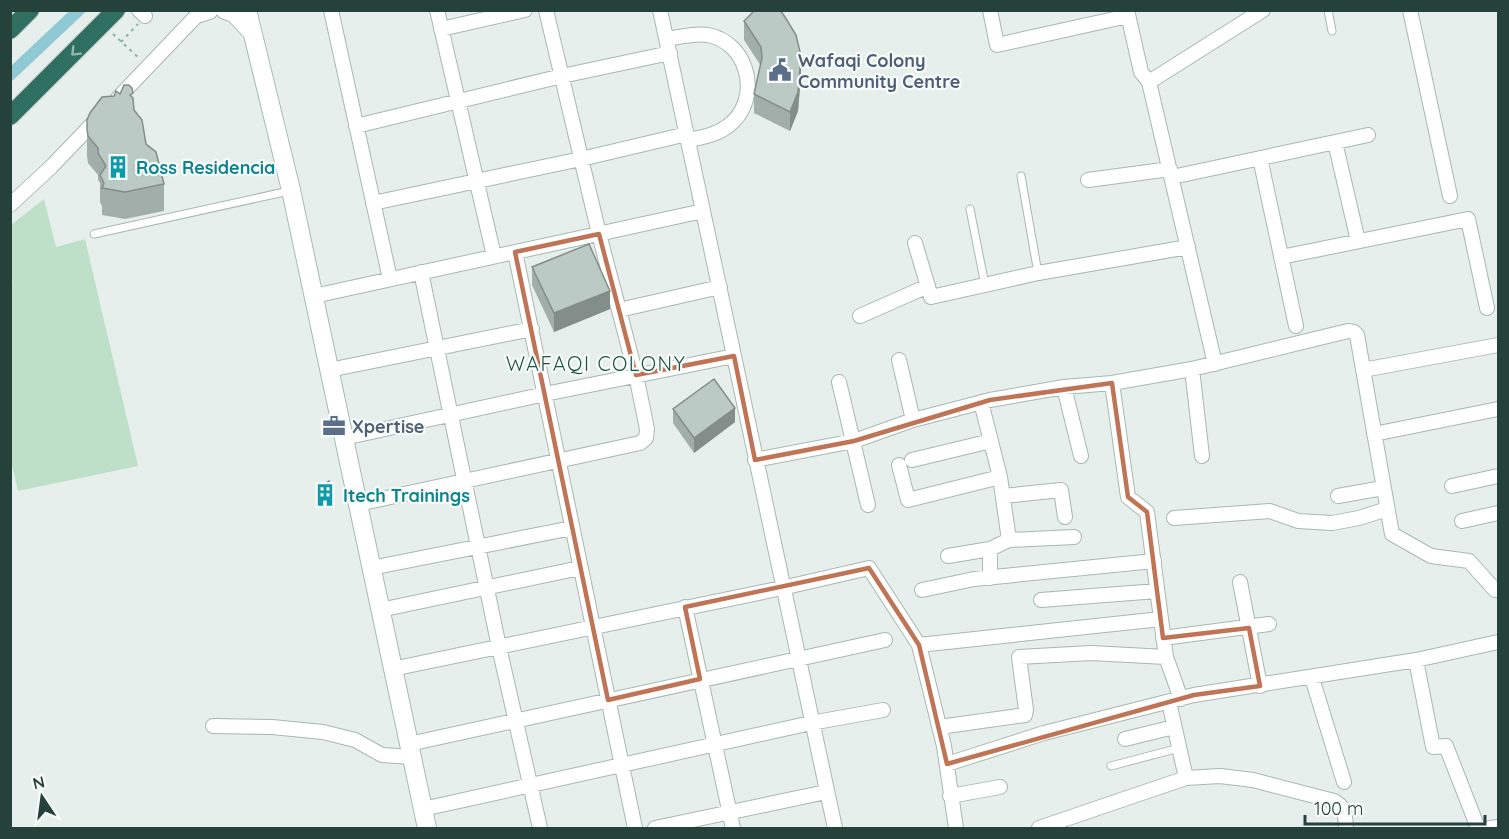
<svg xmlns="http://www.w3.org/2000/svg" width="1509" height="839" font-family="Quicksand,sans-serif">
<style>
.green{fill:#bfe0c8}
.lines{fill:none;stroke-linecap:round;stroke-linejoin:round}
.canal{stroke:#8ec9d4;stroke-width:12}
.lane-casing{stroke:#a8b8b2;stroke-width:9}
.street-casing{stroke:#a8b8b2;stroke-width:16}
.secondary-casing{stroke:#a4bbb3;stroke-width:20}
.highway-casing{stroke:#c2cac8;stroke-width:20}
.path{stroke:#86b3a5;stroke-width:2;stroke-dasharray:3 4.5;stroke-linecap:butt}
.lane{stroke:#fff;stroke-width:7}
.street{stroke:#fff;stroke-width:14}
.secondary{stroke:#fff;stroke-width:18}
.highway{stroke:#2f6f62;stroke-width:18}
.wall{fill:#a1aea9}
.shaded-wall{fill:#838d89}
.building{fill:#bbcac4;stroke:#838d89;stroke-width:1.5}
.oneway{stroke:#93b5ae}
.marked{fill:none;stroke:#c07456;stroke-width:4.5;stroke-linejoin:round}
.labels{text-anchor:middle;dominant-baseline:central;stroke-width:4.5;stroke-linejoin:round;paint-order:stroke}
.service-label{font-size:18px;font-weight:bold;fill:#4e5e75;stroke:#f7fbf9;text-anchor:start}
.culture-label{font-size:18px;font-weight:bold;fill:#0d838f;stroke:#f7fbf9;text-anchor:start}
.neighbourhood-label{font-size:20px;letter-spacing:1.5px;fill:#1f5548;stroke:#f7fbf9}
</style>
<rect width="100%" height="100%" fill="#e6efeb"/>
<path class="green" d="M44,199L56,247L85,239L138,466L18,491L10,456V285L13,283L10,275L11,225Z"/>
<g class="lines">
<path class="canal" d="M10,75L79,10"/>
<g class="lane-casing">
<path id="lane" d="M1328,10L1332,31
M1021,176L1038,273
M970,209L985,285
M94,234L289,191
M1111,766L1179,748"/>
</g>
<g class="street-casing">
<path id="street" d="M139,10L145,16
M331,10L390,279
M437,10L494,256
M660,10L835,828
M990,10L997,45L1128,16
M1127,10L1141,72L1149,82L1215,364
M1410,10L1450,196
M441,29L525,10
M667,39C680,37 695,33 708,35C750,43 762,101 728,126C716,135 703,137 689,140
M1149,82L1263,10
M118,98L202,10
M356,126L562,76L670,53
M1335,142L1358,241
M1260,158L1296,326
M1172,177L1368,135
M1088,180L1170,169
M373,203L581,159L687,134
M10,205L51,167L98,118
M915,243L931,297L1038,273L1188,247
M515,252L635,828
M1281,257L1468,219L1487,308
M421,272L499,647L540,828
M314,296L703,211
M619,310L720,287
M860,316L928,286
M899,360L913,420
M1192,369L1202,456
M329,370L532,329
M1363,370L1498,345
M839,382L868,505
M1112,383L1128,497L1147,512L1166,657L1181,699
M1064,387L1081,456
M1374,434L1498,409
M344,438L545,394L734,356
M755,460L854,441L913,420L990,400L1064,387L1112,383L1192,369L1348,331L1354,332L1357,335L1392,534L1431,556L1469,561L1495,590H1498
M912,460L991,441
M899,465L908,500L1000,477
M1452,486L1498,476
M1003,496L1061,490L1065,517
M1338,496L1383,488
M358,504L640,443L646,438L647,429L636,375L599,234L546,10
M1174,518L1270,511L1298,521L1332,523L1359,518L1387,509
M1462,521L1498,513
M1009,540L1074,537
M948,556L990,549L1009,540L1000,477L981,402
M371,568L572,528
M990,578V549
M1240,582L1260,686
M922,590L974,579L1154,561
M1041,600L1157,591
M685,607L733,828
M380,610L580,568
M1163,638L1269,624
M919,645L1161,619
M1416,660L1433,747L1446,746L1478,828
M392,669L782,588L869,568L919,645L944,746L956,828
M1312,678L1344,782
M1169,702L1186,778
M213,726L272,727L323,732L355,740L382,755L412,757
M939,727L1025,715L1026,710L1019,657L1091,653L1166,657
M1125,739L1174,727
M409,744L885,640
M947,764L1044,733L1194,695L1416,660L1498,642
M950,796L1000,787
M423,809L811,723L883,710
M655,828L826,792
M1039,828L1186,778L1220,776L1253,780L1334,801C1346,807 1345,817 1346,828
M1490,828L1498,827"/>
</g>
<g class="secondary-casing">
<path id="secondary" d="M225,10L234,13L251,31
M247,10L291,190L427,828
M200,13L209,10"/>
</g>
<g class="highway-casing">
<path id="highway" d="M10,30L30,10
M10,116L116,10"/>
</g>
<path class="path" d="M113,34L140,59
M121,42L138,24"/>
<use href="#lane" class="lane"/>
<use href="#street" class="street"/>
<use href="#secondary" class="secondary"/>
<use href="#highway" class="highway"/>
</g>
<path class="wall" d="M744,21L801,75L798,111L790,131L754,113V94L761,66L744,40Z
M120,94L133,99L134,110L146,144L164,184V211L125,219L102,215V206L100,202V183L98,180V175L88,163L87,156V120L114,96Z
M532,267L610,309L554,332L532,285Z
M673,409L735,422L694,453L673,423Z
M329,481L332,501L327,496L321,501L319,488Z"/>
<path class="shaded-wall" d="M801,56V75L798,111L790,131V112Z
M610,291V309L554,332V313Z
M735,408V422L694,453V438Z
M327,492V496L321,501V496Z"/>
<path class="building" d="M755,10H780L785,17L796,35L801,56L798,92L790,112L754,94L762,58L761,47L744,21Z
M124,85H129L132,88L133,93L130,95L133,98L134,110L142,120L146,144L156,152L164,184L125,192L102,188L104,183L100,175L106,166L98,153V148L88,136L87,129V120L90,113L102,97L114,96L116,91L120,94Z
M589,244L610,291L554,313L532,267Z
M714,379L735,408L694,438L673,409Z
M329,481L332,496L327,492L321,496L319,488Z"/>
<defs><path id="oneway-chevron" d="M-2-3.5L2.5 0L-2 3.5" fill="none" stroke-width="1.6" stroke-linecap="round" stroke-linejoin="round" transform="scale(1.5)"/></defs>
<use class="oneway" href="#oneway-chevron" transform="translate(75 52) rotate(135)"/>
<path class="marked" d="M599,234L636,375L734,356L755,460L854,441L990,400L1112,383L1128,497L1147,512L1163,638L1249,628L1260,686L1194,695L947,764L919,645L869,568L685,607L700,679L608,700L515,252Z"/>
<defs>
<g id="civic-bare" transform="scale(1.8)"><path d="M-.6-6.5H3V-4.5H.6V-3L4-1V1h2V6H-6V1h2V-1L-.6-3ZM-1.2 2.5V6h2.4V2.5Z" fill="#5c6f8a" stroke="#f7fbf9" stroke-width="2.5" paint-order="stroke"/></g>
<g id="building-bare" transform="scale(1.8)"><path d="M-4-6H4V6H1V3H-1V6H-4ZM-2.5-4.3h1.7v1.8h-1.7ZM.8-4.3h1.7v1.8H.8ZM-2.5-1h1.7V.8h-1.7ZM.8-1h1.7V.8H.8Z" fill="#0f9aa8" stroke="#f7fbf9" stroke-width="2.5" paint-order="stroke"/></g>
<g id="office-bare" transform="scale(1.8)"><path d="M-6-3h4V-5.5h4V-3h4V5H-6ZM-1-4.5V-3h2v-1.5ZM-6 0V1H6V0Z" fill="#5c6f8a" stroke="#f7fbf9" stroke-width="2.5" paint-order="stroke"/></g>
</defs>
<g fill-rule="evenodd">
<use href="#civic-bare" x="780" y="70"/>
<use href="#building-bare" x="118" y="167"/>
<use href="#office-bare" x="334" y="426"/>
<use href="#building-bare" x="325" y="495"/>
</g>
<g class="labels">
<g class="service-label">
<text x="798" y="60">Wafaqi Colony<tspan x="798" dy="21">Community Centre</tspan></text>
<text x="352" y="426">Xpertise</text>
</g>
<g class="culture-label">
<text x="136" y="167">Ross Residencia</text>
<text x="343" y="495">Itech Trainings</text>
</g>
<g class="neighbourhood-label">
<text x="596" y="363">WAFAQI COLONY</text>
</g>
</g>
<rect width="1509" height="839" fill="none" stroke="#24423a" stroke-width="24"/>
<g transform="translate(42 797) rotate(347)" stroke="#f7fbf9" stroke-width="4.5" paint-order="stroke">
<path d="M0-4.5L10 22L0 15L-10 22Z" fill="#24423a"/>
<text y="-9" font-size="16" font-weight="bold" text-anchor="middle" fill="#24423a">N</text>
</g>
<path d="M1305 815v9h180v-9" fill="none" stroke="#24423a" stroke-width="3"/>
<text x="1314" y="815" font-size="18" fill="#24423a" stroke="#f7fbf9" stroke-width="4.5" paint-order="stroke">100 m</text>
</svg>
